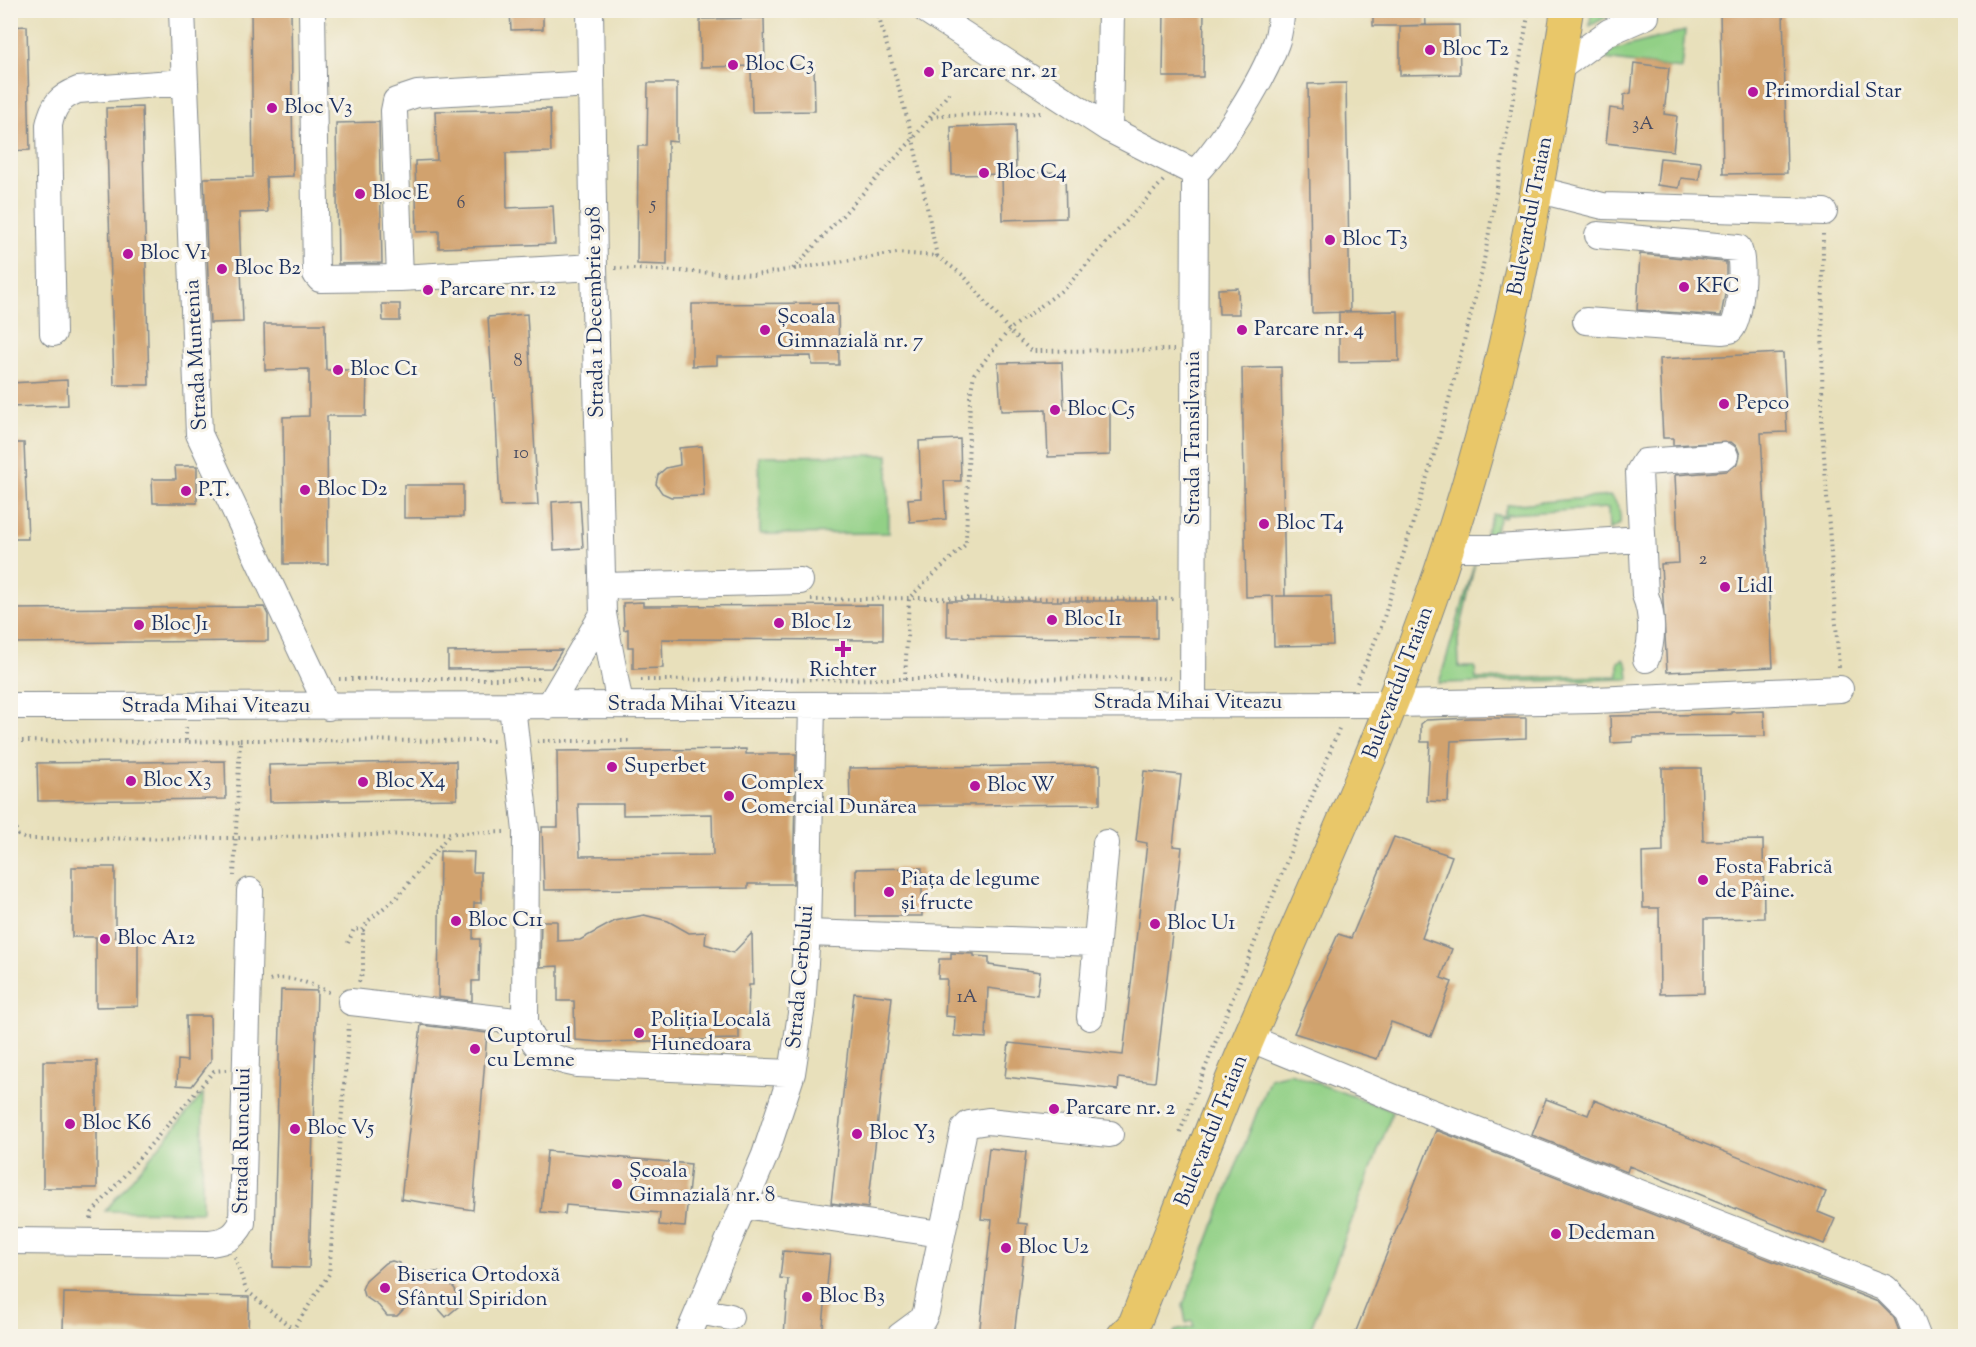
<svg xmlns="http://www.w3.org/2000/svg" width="1976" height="1347" font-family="'Sorts Mill Goudy',serif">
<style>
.green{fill:#92d086;stroke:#568072;stroke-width:1.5}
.building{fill:#d1a26e;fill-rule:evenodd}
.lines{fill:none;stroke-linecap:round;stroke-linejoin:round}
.minor-casing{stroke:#82888c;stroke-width:28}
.major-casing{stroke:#82888c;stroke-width:34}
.path{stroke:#82888c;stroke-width:4;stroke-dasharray:1.5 4.5;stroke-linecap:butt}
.minor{stroke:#fff;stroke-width:26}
.major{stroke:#e9c769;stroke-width:32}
.poi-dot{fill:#b5179e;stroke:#f7f3e8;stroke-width:2}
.labels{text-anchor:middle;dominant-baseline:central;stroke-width:6;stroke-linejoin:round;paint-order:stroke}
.number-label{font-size:18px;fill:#484c62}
.poi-label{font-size:21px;fill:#1b2f5e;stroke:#f7f3e8;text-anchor:start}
.street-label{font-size:21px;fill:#1b2f5e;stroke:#f7f3e8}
</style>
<rect width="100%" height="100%" fill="#f7f3e8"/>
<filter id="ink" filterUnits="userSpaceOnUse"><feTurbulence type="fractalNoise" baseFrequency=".0167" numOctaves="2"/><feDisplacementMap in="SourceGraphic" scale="12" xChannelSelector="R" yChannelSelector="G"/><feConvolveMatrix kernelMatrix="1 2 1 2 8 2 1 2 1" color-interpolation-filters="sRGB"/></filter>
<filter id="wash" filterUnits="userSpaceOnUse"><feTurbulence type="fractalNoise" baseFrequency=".008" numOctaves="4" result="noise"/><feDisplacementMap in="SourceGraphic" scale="24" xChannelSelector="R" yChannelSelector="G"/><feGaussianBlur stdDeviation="1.35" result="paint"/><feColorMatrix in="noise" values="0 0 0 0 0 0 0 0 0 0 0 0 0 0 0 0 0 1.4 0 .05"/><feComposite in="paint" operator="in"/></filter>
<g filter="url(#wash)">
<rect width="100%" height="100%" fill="#e8e0bb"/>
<path class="green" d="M1591,11V10L1617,11L1590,26Z
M1685,31L1681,69L1606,59L1608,51Z
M888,455L889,533L760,534L759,456Z
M1610,496C1619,503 1621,514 1620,524L1609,530L1608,508L1507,514L1505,518L1500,517L1493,537H1484L1493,514L1503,516L1507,505Z
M1475,562L1458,640L1459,667H1475L1476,679L1618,676V662L1624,659L1628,667L1629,679L1439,683Z
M1290,1073L1393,1111L1308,1336H1173L1175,1331L1194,1327L1192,1321L1186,1323L1183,1305L1270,1078Z
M203,1094L202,1212L105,1211Z"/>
<g id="blocks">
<path class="building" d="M251,10H291L293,176L266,177L268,212L239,213L243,322L210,323L204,178L253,177Z
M510,10H543V29L511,30Z
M1164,10H1204L1203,77H1163Z
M1373,10H1425L1426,25L1400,26L1459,25L1460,74L1400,75V26H1373Z
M1720,10H1783L1787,173L1723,174Z
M764,18L765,66L814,65L815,111L752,112L751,67L760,66L701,67L700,19Z
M27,26L30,150L10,151V27Z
M1634,63L1669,68L1664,114L1677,116L1673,151L1606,143L1610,108L1623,110L1624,95L1631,93Z
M648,83H677V142L668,141L667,265L637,264L638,146H647Z
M1346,83L1350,312L1312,313L1308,84Z
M142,107L149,385H114L106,108Z
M550,109L551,152L506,153L507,208L553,206L555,244L439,248V231L417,232L415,161L437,160L435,111Z
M379,122L382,263L338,264L336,123Z
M1015,125L1016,173L1065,172L1066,218L1003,220L1002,174H1011L952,175L951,127Z
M1660,158L1701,162L1699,180L1681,178L1679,188L1657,185Z
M1640,254L1726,262V289L1721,316L1637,310Z
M1238,288L1239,314H1219L1218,289Z
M838,303L839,365H812L811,356L717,357V365L692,366V304Z
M382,304H400V321H383Z
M1398,311L1399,361L1339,362V312Z
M527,314L538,505L500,506L495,398H493L488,317Z
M264,324H325L326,370H367L366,416H327L328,564H284L283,417L309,416V369L265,370Z
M1783,353L1787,432L1761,433L1773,667L1667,672L1661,564L1679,563L1675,475L1727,471L1738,463L1740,455L1737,447L1731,442L1673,445V438H1663L1659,359Z
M1062,362L1064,409L1110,408V455L1048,457L1046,410L1001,411L998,363Z
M1281,367L1285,596H1276H1331L1333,645L1274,646L1273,596L1246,597L1242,368Z
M67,380L68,405L10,407V383Z
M960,439L961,481H944L946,519L910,522L908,499L921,498L919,441Z
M10,443H24L28,539H10Z
M702,446L704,496L671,497L662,493L656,484L658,475L666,468L680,465L679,448Z
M175,466H197V503H153L152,479H176Z
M404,485H463V517L404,518Z
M580,500L583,548L554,550L552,502Z
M947,601H1157V638L947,637Z
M643,602V606L883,605V640L662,639L663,668L633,669V647H628V629L624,630L623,603Z
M264,607L268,615V641L10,643V609Z
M562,650L551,668L448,669V652Z
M1764,711L1765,736L1633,737V742L1611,743L1610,716L1731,714V712Z
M1471,718H1526V738L1451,741L1448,802L1427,801L1430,742H1421V724L1426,720Z
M746,749V754H796L793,884H748V888L544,890L542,827H558L557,751ZM578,804H623V815L712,814L713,855L580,856Z
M225,761L226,799L38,801L37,763Z
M456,761L457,799L270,802L269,765Z
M1100,765V804L850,806L849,768Z
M1662,768H1701L1703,841L1763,840L1764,918L1704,919V993L1660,994L1659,908H1643L1642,853L1663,852Z
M1144,771L1181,775L1173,846L1182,847L1155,1082L1119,1078L1118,1090L1005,1077L1009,1043L1123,1055L1147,843L1136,841Z
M1394,837L1452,856L1422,938L1452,949L1441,978L1452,982L1431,1036L1391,1022L1377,1059L1294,1033L1338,934L1351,938Z
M440,851L474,852L473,872H481V903H474L473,939H480L479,981H472V1001L438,997Z
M72,867H115V937H138V1006L96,1007V937H72Z
M922,868V916H856V869Z
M644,915L668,921L689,933L706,932L705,944L733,953L752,933L753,985H749L748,1020H739V1039L601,1042L575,1040L574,1001H558V966L540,967L541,921H557V941L580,940L615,921Z
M951,953L974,954V956L989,957V965L1040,972L1037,995L988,988L986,1038L954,1036L955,1017L945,1016L947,979H938L939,959H951Z
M281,990L317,991L309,1268L273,1267Z
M854,993L892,997L868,1208L831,1203Z
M186,1016H210L211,1061L192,1086L177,1085L178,1060L187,1061Z
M421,1025L487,1033L473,1210L401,1199Z
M43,1061H97V1188H43Z
M1546,1099L1588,1115L1594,1100L1826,1192L1818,1212L1835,1219L1824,1244L1629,1166L1627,1172L1532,1135Z
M1436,1130L1878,1302L1894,1318L1899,1331L1897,1336H1354Z
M989,1148L1026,1152L1018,1223L1027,1224L1014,1336H979L992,1220L981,1219Z
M547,1151L691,1164L685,1227L659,1225L660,1213L566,1205L565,1214L541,1212Z
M783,1251L830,1255L822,1336H784L788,1279L780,1278Z
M392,1261L399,1263L407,1272H438L455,1289L459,1306L446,1317L436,1306H407L397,1316H387L379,1306L364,1296L362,1289L366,1280L385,1263Z
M64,1293L249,1297L248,1334L63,1330Z"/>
</g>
</g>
<g filter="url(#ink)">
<use href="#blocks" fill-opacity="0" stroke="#82888c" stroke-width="1.5"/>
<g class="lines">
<g class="minor-casing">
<path id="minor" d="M182,10L199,434L328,707
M312,10L316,274L320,279L400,278L594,267
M590,10L594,267L603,614L620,705
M926,10L1109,129L1195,173L1193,703
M1558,69L1609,32L1646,16V10
M1109,129L1111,10
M1195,173C1222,145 1263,80 1276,43C1280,33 1280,21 1282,10
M1539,190L1603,206L1824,212
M400,278L394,111L396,101L417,94L591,84
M1586,321L1723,331L1730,330C1741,322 1745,259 1738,248L1598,235
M53,333L49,125C53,105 60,97 78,90L185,82
M1449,548H1496L1642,539
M603,586L800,581
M1646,659C1653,640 1653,614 1645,595L1639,472L1645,462L1725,456
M10,706L1394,704L1595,700L1840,689
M512,706L526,831L525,1022C534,1050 549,1059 577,1064L792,1073
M549,706L603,614
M807,933L1097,943
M351,1002L525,1022
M1090,1017L1106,843
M1249,1038L1397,1099L1885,1288L1907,1310L1917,1336
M744,1205L941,1234
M10,1241L210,1243C226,1241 234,1238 242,1223L250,891
M699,1311L730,1317
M688,1336L765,1155L792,1073L802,1007L807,933L812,705
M900,1336L923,1319L926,1312L964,1129L969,1124L988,1121L1110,1134"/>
</g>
<g class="major-casing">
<path id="major" d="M1123,1336L1134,1325C1173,1228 1210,1129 1251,1033C1320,873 1394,715 1448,548C1506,374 1539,191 1567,10"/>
</g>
<path class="path" d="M877,10L913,139L937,256
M931,118L944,115L1043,113
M1823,234L1822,427L1839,667
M615,268L755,275L897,253L937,256L964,276L1009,330L1031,351L1174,350
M793,269L913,139L949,93
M811,600L909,598L1173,599
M339,679H539
M905,679L909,598L966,544L970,397L974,374L1009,330L1066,287L1164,180
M641,680L1170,678
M1357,683L1381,627L1439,438L1482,271L1529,10
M15,727V827L18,835L26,839L236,838L505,832
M186,727V742L240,740L234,876
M240,740L494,741
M10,741L186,742
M537,741H633
M348,943L354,929L363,930L368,921L397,897L450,834
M270,981C289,973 313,985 331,993
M359,982L363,972V930
M1180,1132L1340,726
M91,1219L92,1213L214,1071L226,1070
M235,1257L246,1290L301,1336
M289,1336L329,1274L349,1024
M1088,1336L1098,1332"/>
<use href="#minor" class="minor"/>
<use href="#major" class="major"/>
</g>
</g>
<g class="poi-dot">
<circle cx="1430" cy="50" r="6"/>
<circle cx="733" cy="65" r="6"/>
<circle cx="929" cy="72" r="6"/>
<circle cx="1753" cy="92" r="6"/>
<circle cx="272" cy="108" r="6"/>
<circle cx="984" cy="173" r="6"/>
<circle cx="360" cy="194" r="6"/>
<circle cx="1330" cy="240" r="6"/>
<circle cx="128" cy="254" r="6"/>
<circle cx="222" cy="269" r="6"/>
<circle cx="1684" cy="287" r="6"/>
<circle cx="428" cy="290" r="6"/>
<circle cx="765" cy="330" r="6"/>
<circle cx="1242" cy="330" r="6"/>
<circle cx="338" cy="370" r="6"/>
<circle cx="1724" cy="404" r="6"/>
<circle cx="1055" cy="410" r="6"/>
<circle cx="305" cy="490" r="6"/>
<circle cx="186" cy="491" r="6"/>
<circle cx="1264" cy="524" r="6"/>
<circle cx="1725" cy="587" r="6"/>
<circle cx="1052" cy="620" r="6"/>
<circle cx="779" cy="623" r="6"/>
<circle cx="139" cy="625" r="6"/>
<path d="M840 640h6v6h6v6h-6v6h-6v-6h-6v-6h6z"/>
<circle cx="612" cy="767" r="6"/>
<circle cx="131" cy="781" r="6"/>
<circle cx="363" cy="782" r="6"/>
<circle cx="975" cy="786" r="6"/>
<circle cx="729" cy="796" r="6"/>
<circle cx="1703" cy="880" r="6"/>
<circle cx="889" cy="892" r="6"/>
<circle cx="456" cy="921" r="6"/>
<circle cx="1155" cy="924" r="6"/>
<circle cx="105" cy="939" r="6"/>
<circle cx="639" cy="1033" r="6"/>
<circle cx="475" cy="1049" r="6"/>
<circle cx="1054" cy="1109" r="6"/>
<circle cx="70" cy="1124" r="6"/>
<circle cx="295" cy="1129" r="6"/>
<circle cx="857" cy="1134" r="6"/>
<circle cx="617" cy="1184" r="6"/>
<circle cx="1556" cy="1234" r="6"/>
<circle cx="1006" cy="1248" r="6"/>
<circle cx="385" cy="1288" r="6"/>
<circle cx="807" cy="1297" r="6"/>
</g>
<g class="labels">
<g class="number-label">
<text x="1643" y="125">3A</text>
<text x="461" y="204">6</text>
<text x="653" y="205">5</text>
<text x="518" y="362">8</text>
<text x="521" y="454">10</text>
<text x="1703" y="560">2</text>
<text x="967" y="998">1A</text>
</g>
<g class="poi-label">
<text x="1442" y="50">Bloc T2</text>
<text x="745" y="65">Bloc C3</text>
<text x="941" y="72">Parcare nr. 21</text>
<text x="1765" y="92">Primordial Star</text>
<text x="284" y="108">Bloc V3</text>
<text x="996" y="173">Bloc C4</text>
<text x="372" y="194">Bloc E</text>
<text x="1342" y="240">Bloc T3</text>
<text x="140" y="254">Bloc V1</text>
<text x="234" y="269">Bloc B2</text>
<text x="1696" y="287">KFC</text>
<text x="440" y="290">Parcare nr. 12</text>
<text x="777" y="318">Școala<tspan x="777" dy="24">Gimnazială nr. 7</tspan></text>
<text x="1254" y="330">Parcare nr. 4</text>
<text x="350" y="370">Bloc C1</text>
<text x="1736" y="404">Pepco</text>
<text x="1067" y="410">Bloc C5</text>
<text x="317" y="490">Bloc D2</text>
<text x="198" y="491">P.T.</text>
<text x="1276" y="524">Bloc T4</text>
<text x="1737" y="587">Lidl</text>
<text x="1064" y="620">Bloc I1</text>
<text x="791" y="623">Bloc I2</text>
<text x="151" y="625">Bloc J1</text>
<text x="843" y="671" text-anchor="middle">Richter</text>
<text x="624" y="767">Superbet</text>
<text x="143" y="781">Bloc X3</text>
<text x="375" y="782">Bloc X4</text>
<text x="741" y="784">Complex<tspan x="741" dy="24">Comercial Dunărea</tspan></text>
<text x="987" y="786">Bloc W</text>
<text x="1715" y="868">Fosta Fabrică<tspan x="1715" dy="24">de Pâine.</tspan></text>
<text x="901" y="880">Piața de legume<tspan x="901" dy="24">și fructe</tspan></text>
<text x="468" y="921">Bloc C11</text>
<text x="1167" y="924">Bloc U1</text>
<text x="117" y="939">Bloc A12</text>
<text x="651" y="1021">Poliția Locală<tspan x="651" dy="24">Hunedoara</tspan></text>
<text x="487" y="1037">Cuptorul<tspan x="487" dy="24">cu Lemne</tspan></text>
<text x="1066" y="1109">Parcare nr. 2</text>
<text x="82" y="1124">Bloc K6</text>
<text x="307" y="1129">Bloc V5</text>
<text x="869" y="1134">Bloc Y3</text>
<text x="629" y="1172">Școala<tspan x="629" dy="24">Gimnazială nr. 8</tspan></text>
<text x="1568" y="1234">Dedeman</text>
<text x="1018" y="1248">Bloc U2</text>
<text x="397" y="1276">Biserica Ortodoxă<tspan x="397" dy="24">Sfântul Spiridon</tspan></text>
<text x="819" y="1297">Bloc B3</text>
</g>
<g class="street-label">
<text transform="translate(1531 216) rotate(-79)">Bulevardul Traian</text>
<text transform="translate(596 312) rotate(-91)">Strada 1 Decembrie 1918</text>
<text transform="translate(197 355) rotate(-93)">Strada Muntenia</text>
<text transform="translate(1194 438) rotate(-90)">Strada Transilvania</text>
<text transform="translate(1399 683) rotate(-69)">Bulevardul Traian</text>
<text x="1188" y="703">Strada Mihai Viteazu</text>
<text x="702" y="705">Strada Mihai Viteazu</text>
<text x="216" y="707">Strada Mihai Viteazu</text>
<text transform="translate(801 977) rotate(-85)">Strada Cerbului</text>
<text transform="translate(1212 1131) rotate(-68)">Bulevardul Traian</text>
<text transform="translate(243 1141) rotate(-89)">Strada Runcului</text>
</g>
</g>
<rect width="1976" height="1347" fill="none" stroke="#f7f3e8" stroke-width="36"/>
</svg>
